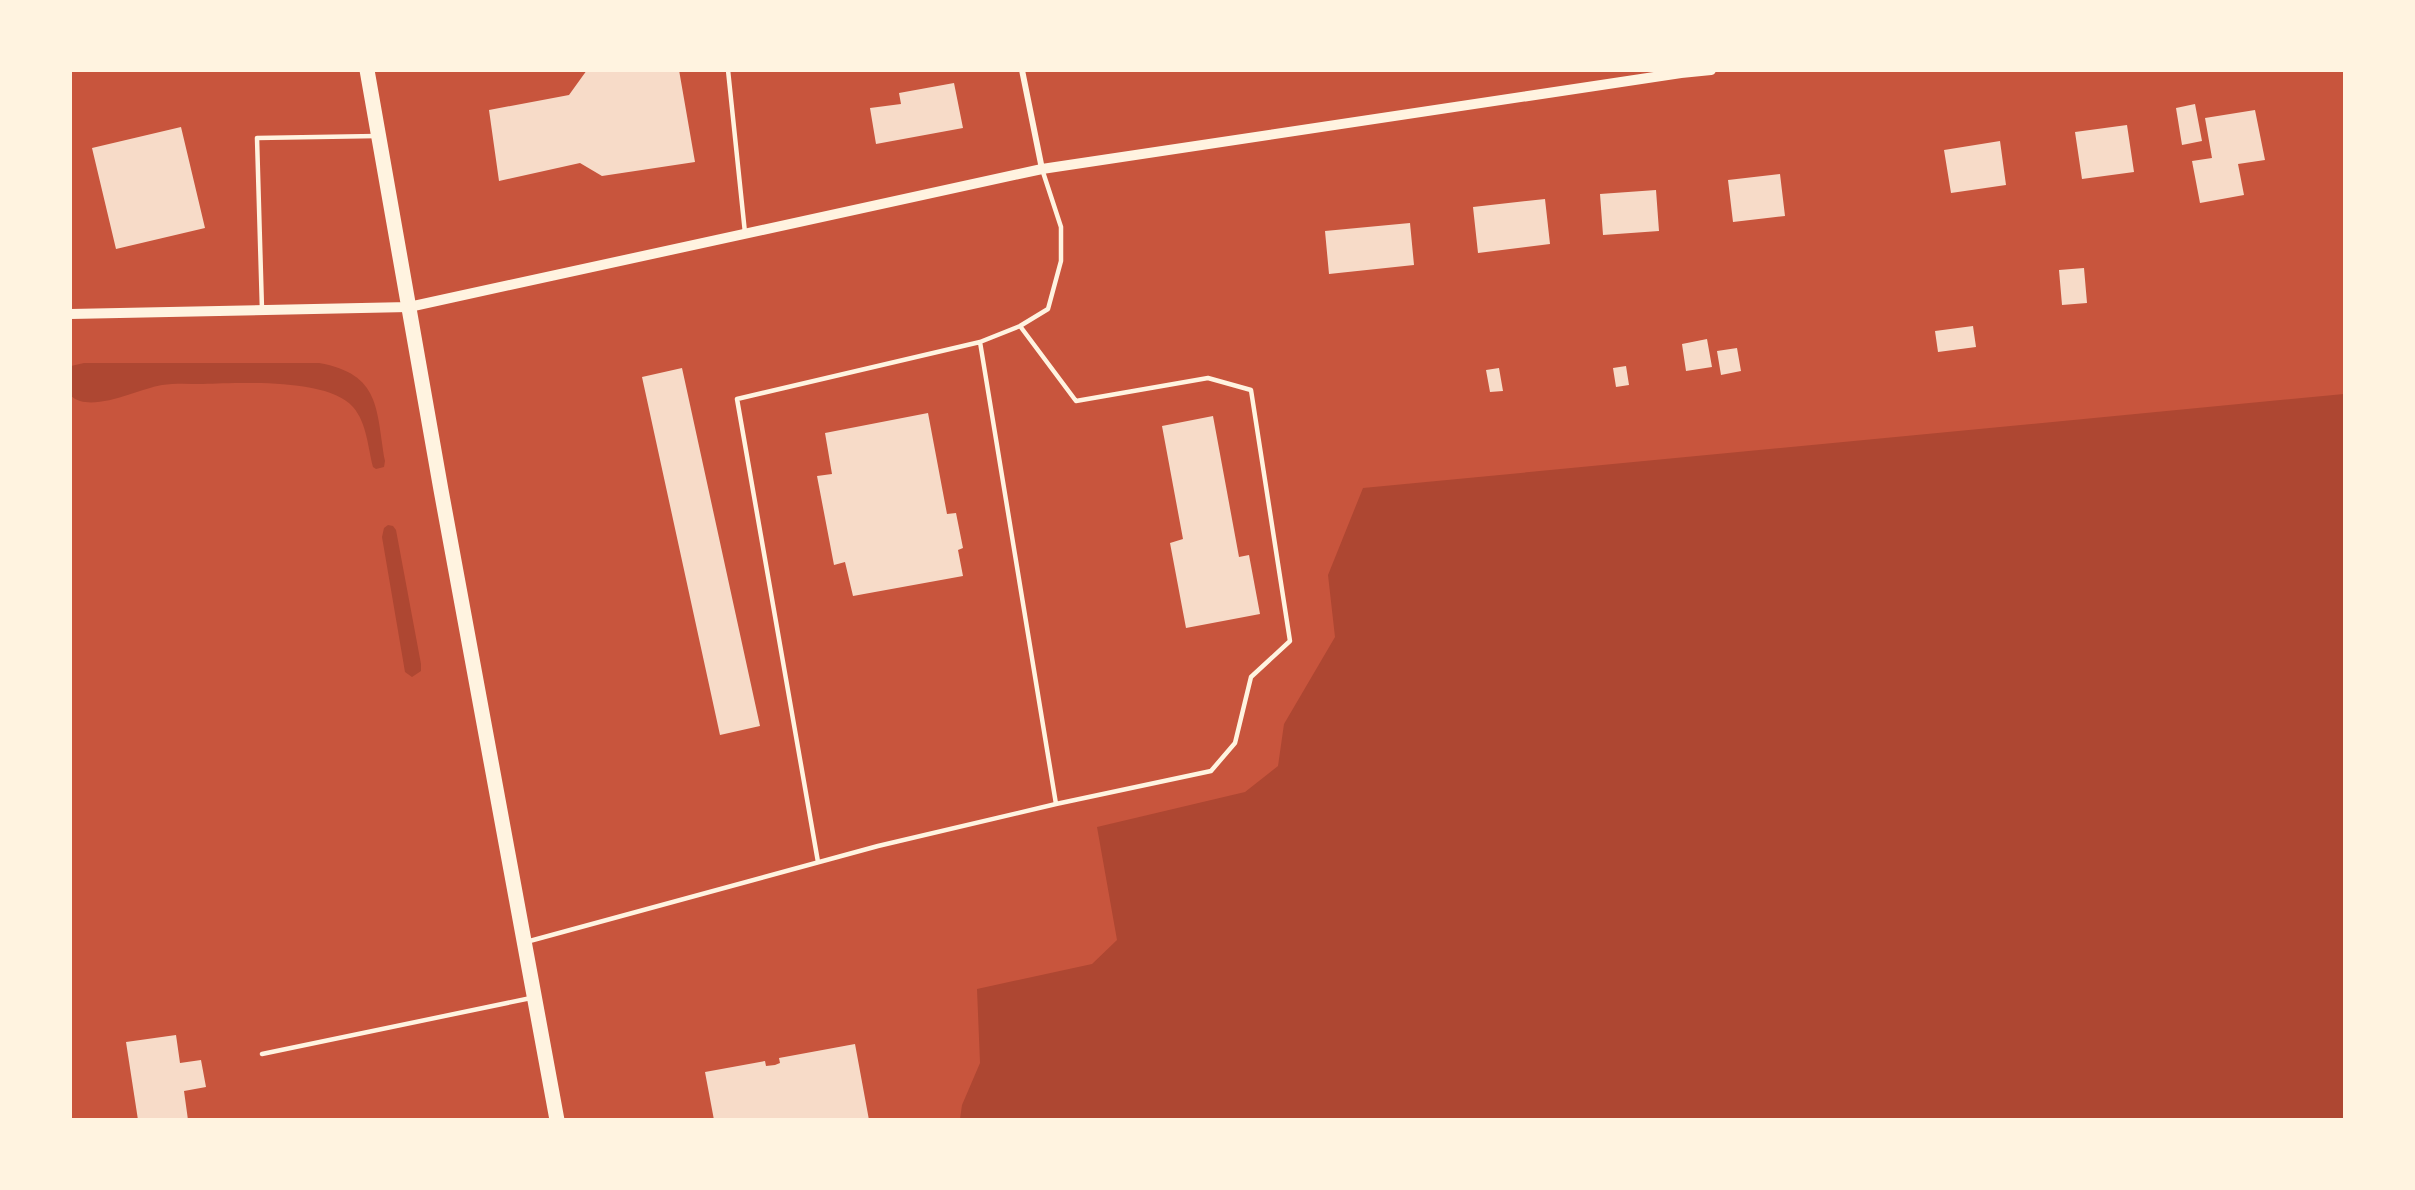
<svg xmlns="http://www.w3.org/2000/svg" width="2415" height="1190" font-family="Overpass,sans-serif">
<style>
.green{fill:#ae4732}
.building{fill:#f7dbc8}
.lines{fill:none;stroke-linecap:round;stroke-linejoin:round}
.service{stroke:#fff3e0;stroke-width:4.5}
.minor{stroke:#fff3e0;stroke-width:6}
.tertiary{stroke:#fff3e0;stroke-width:10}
.primary{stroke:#fff3e0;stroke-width:15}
</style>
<rect width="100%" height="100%" fill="#c8553d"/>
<path class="green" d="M84,363H319C381,374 376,409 385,461L384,467L376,469L373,467C368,448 367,423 353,407C328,378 240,383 203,384C190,384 175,383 162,385C138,389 91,414 71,396V366Z
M2344,394V1119H960L962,1105L980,1063L977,989L1092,964L1117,940L1097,827L1245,792L1278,766L1284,724L1335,637L1328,575L1363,488Z
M388,525L393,526L396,530L421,664V671L412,677L405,672L382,537L384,528Z"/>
<path class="building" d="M587,70H679L695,162L602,176L580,163L499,181L489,110L569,95Z
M954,83L963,128L876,144L870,108L901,104L899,93Z
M2195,104L2202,141L2182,145L2176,108Z
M2255,110L2265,160L2238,164L2244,195L2200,203L2192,161L2212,158L2205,118Z
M2127,125L2134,172L2082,179L2075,132Z
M181,127L205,228L116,249L92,148Z
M2000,141L2006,185L1951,193L1944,150Z
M1780,174L1785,216L1733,222L1728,180Z
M1656,190L1659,231L1603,235L1600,194Z
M1545,199L1550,244L1478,253L1473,207Z
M1410,223L1414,265L1329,274L1325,231Z
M2084,268L2087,303L2062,305L2059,270Z
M1973,326L1976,347L1938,352L1935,331Z
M1707,339L1712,367L1686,371L1682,344Z
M1737,348L1741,371L1721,375L1717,351Z
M1626,366L1629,385L1616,387L1613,368Z
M682,368L760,726L720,735L642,377Z
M1499,368L1503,391L1490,392L1486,370Z
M928,413L947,514L956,513L963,548L958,550L963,576L853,596L845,562L834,565L817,476L832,474L825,433Z
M1213,416L1239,557L1249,555L1260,614L1186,628L1170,543L1183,539L1162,426Z
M176,1035L180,1063L201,1060L206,1087L184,1091L188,1120H138L126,1042Z
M855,1044L869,1120H714L705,1072L765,1061L766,1066L775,1065L780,1063L779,1058Z"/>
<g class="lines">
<path class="service" d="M728,70L745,233
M262,310L257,138L377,136
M1020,326L1076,401L1208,378L1251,390L1290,641L1251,677L1235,743L1211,771L1056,804
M818,862L737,399L980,342
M526,942L878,846L1056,804L980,342L1020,326L1048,309L1061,261V227L1042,169
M262,1054L531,998"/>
<path class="minor" d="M1022,70L1042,169"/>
<path class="tertiary" d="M70,314L409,307L1042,169L1681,73L1711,70"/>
<path class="primary" d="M367,70L441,490L557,1120"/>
</g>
<rect width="2415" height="1190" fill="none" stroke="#fff3e0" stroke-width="144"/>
</svg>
